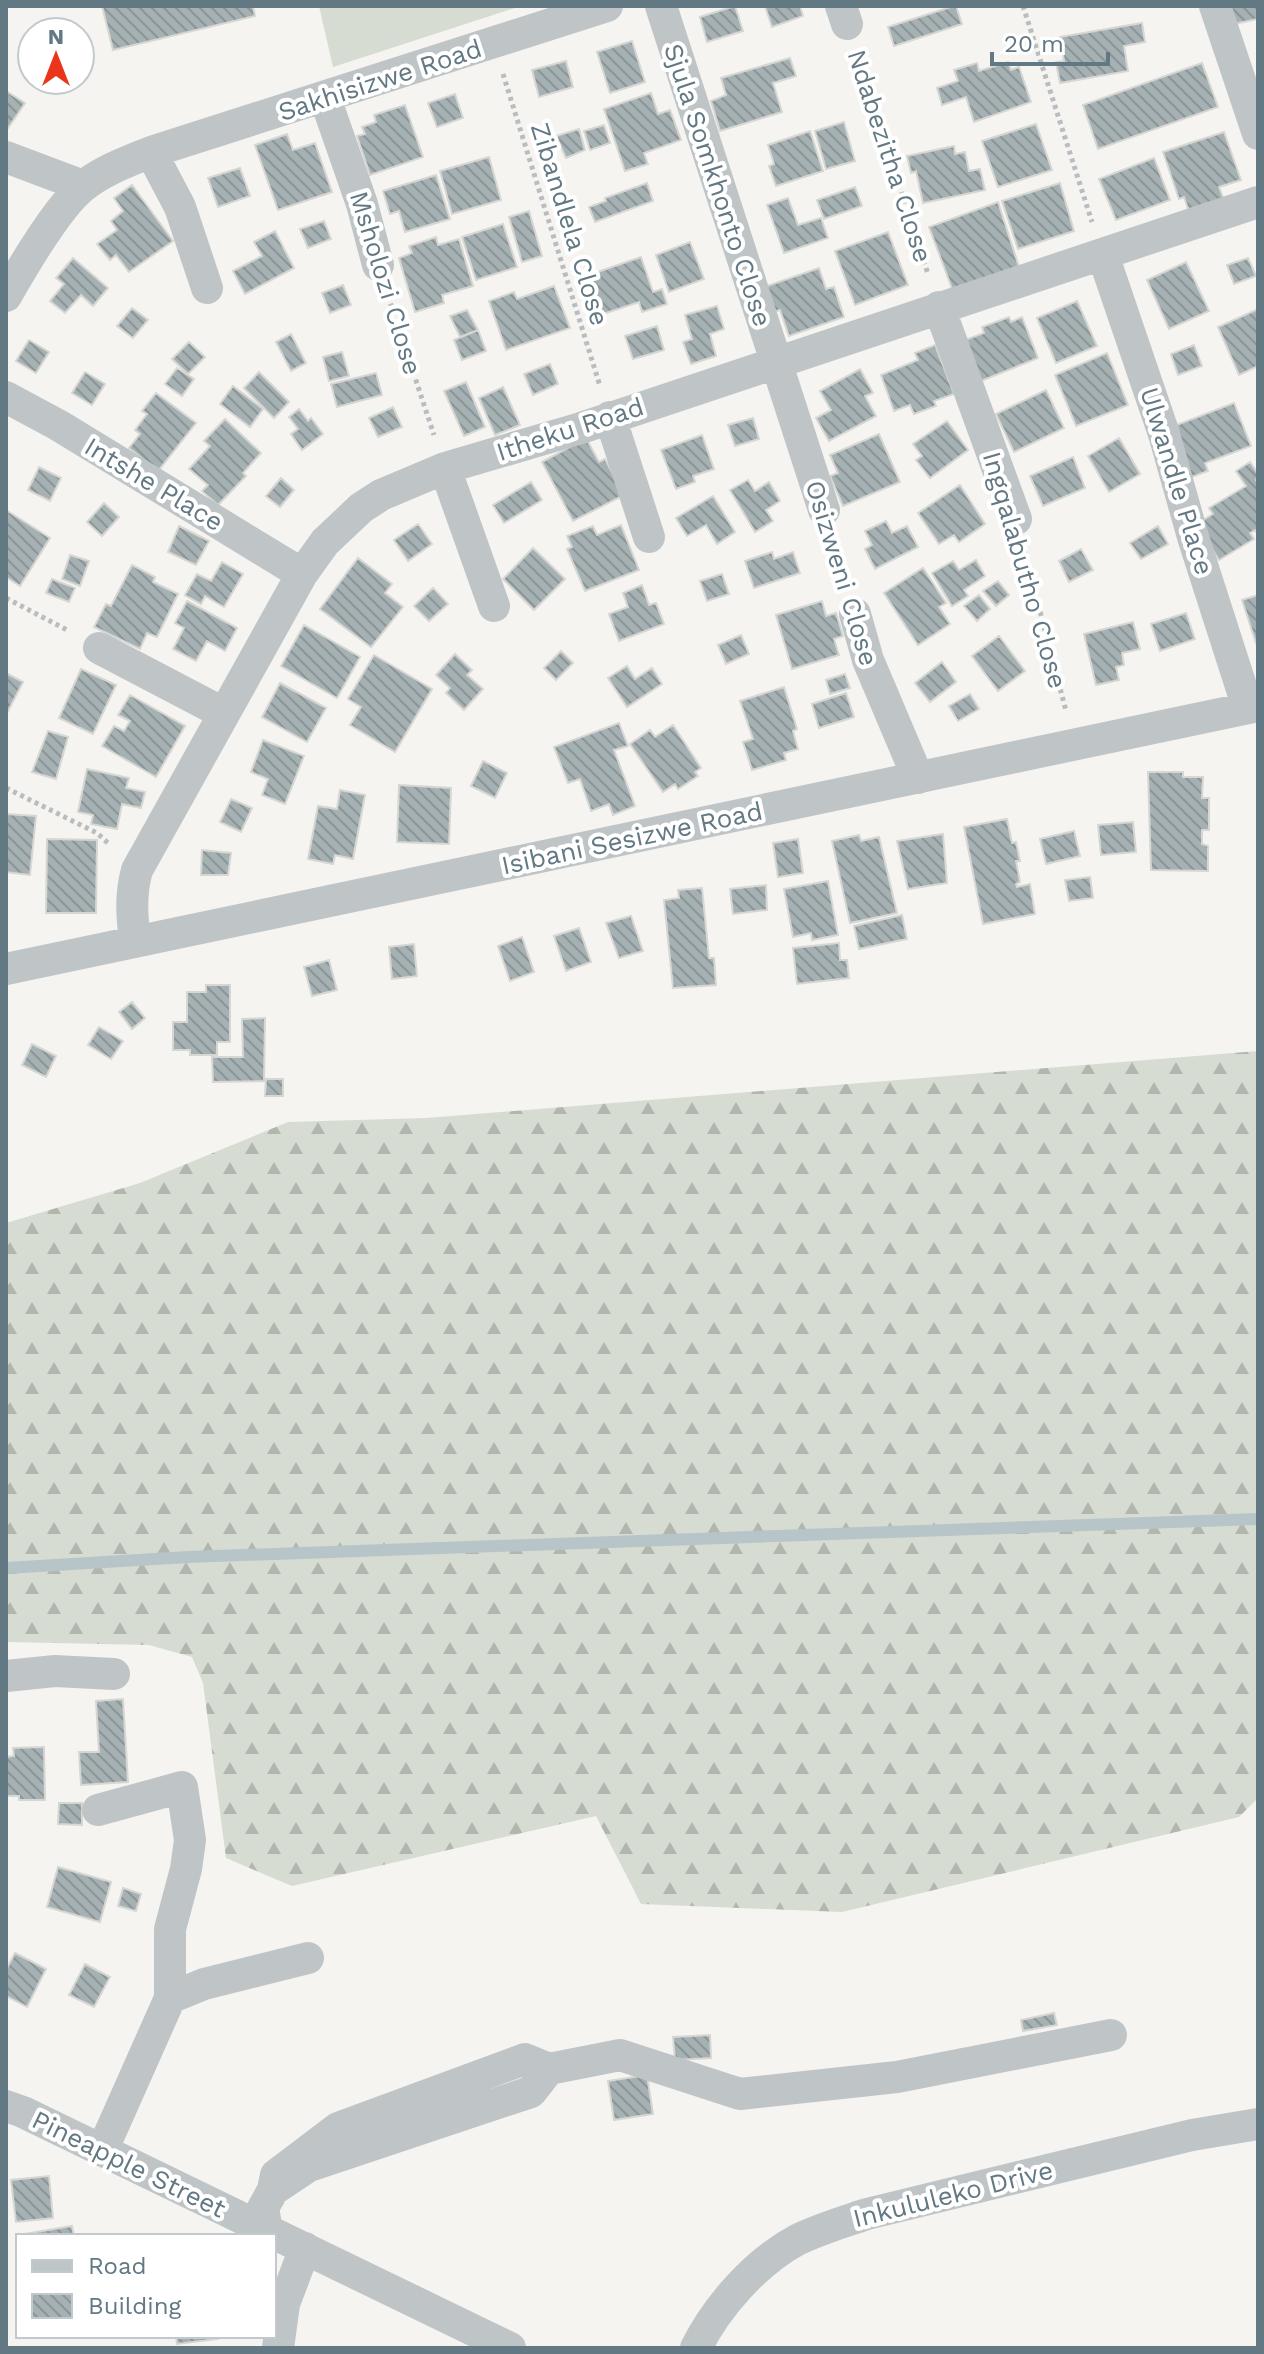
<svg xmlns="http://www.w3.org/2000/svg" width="1264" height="2354" font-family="'Work Sans',sans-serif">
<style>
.green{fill:#d6dcd1}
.forest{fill:url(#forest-firs)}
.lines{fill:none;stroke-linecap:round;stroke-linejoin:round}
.stream{stroke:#b7c5c8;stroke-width:12}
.building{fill:url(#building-back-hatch);stroke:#d6d6d3;stroke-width:2}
.path{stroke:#b9bdbf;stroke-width:5;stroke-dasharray:4 4;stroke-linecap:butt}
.minor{stroke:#bfc5c7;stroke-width:32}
.labels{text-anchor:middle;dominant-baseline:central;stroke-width:8;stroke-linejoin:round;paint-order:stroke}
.street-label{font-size:26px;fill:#627883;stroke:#fff}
</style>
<defs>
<pattern id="forest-firs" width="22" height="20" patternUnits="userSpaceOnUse" patternTransform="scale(2)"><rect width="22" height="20" fill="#d6dcd1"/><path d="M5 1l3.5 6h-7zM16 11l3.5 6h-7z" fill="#b1b7af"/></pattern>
<pattern id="building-back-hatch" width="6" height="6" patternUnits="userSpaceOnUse" patternTransform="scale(2)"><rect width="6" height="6" fill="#a6b1b4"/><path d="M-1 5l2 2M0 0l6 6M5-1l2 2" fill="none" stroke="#8b9598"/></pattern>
</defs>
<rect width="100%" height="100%" fill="#f5f4f0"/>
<path class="green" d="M319,6H521L333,67Z"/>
<path class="forest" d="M1258,1051V1798L1239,1817L842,1912L641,1904L596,1816L292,1886L226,1858L203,1683L192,1657L149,1645L6,1642V1223L140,1183L288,1122L426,1118Z"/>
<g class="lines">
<path class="stream" d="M6,1568L188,1557L1258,1519"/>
</g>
<path class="building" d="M102,6H253L255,16L113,50Z
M735,6L743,31L707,42L700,17Z
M765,6H800L803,16L772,27Z
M954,6H956L962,24L894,46L888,27Z
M1229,6H1258V19L1234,24Z
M1142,23L1145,42L1124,46L1128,71L1060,83L1056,62L1064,61L1060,37Z
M632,41L645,82L610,93L597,52Z
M790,58L796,76L773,83L782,112L720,131L711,101L726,95L721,78Z
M566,61L573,87L539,97L532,70Z
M1008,62L1011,70L1019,67L1031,102L974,122L966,97L942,105L937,88L958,81L954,70L977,63L979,71Z
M1202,63L1218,107L1098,149L1083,105Z
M6,91L25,103L6,131Z
M651,93L658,114L670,110L681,140L644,153L648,164L625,171L604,109Z
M455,94L463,118L437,127L428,103Z
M405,105L423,157L370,175L357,136L365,134L362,127L376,122L374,115Z
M844,122L855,161L826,169L815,131Z
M1036,124L1052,170L998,187L982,141Z
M604,125L610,143L590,150L584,131Z
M579,129L585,150L566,158L556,136Z
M810,131L823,171L776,186L769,166L774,164L768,145Z
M1224,132L1241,180L1219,187L1225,203L1190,215L1184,197L1179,199L1163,152Z
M287,134L293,150L315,143L332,192L278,210L255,145Z
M954,146L955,154L965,152L969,171L980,169L985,190L923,203L916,171L911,173L907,156Z
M489,157L501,200L452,214L440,171Z
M1154,158L1170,200L1116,220L1099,179Z
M240,168L250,196L218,207L208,178Z
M436,175L450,219L405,232L399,211L390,214L383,191Z
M647,183L653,201L595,222L589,207L606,201L605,198Z
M1060,183L1074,231L1018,249L1002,201Z
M132,185L173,241L129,272L116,255L110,260L97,244L117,230L111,221L123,211L114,198Z
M855,187L862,206L824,219L817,200Z
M788,198L798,225L821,218L828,238L784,253L767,205Z
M998,202L1019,267L953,291L929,227Z
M529,211L542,256L522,262L509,217Z
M324,221L331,239L308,248L300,229Z
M503,224L517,267L476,280L462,237Z
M275,231L294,268L245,294L233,271L262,256L254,242Z
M888,232L908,285L855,305L835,251Z
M436,237L438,245L459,239L473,286L442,295L444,303L415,312L399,258L412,253L409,246Z
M690,242L704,279L669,292L656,255Z
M641,257L653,292L662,289L667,304L642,312L639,302L594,317L586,294L591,292L586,276Z
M73,258L108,288L93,306L81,295L65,313L50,301L64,284L56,278Z
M1248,258L1256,276L1234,284L1227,265Z
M1186,262L1209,311L1169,329L1147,280Z
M819,268L826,289L834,287L844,317L789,336L780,310L773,312L764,287Z
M343,285L351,305L330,313L322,293Z
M554,286L570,328L506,350L489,301L514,292L517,299Z
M1077,301L1097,346L1056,363L1037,318Z
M717,306L724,329L710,334L716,356L691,364L683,342L692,339L685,315Z
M132,308L148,320L133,338L117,326Z
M1258,309V366L1239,375L1218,327Z
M467,310L478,330L460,337L450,316Z
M1009,317L1011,322L1022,317L1038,358L981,381L965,340L984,333L982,327Z
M657,326L664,350L633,359L625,336Z
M478,330L486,351L462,360L454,340Z
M291,334L306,363L291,371L276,342Z
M29,340L49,352L36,373L16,361Z
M189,342L205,357L188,374L172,359Z
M935,345L954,394L934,401L936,406L914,414L910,405L894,411L881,375L918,360L915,353Z
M1194,345L1202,366L1178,375L1171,354Z
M342,352L349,376L329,381L323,357Z
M1107,353L1128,405L1076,426L1055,375Z
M550,364L558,384L533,395L524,374Z
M177,368L194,379L182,396L165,384Z
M860,369L873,393L865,396L876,416L829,441L816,418L831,410L820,391Z
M85,372L105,384L92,405L72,393Z
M259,372L289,402L274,418L244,388Z
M376,373L382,395L337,407L331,384Z
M466,382L485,427L464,436L444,391Z
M233,386L263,409L250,427L220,404Z
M503,387L520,425L495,435L479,398Z
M1046,390L1064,428L1014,452L996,414Z
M156,393L196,423L158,471L129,448L140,434L135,430L147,414L142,411Z
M1234,403L1251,446L1205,463L1208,471L1189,478L1174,426Z
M393,407L402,427L378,437L369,418Z
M299,409L308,421L311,418L323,434L302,450L291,434L298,429L289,417Z
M753,418L759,439L735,446L728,425Z
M225,419L261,453L243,473L246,476L218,505L202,491L208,485L189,469L210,446L204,441Z
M947,421L968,450L930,478L916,460L922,456L913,444Z
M879,434L900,482L843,506L830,476L838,473L830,455Z
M702,435L714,469L693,476L695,482L676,489L661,450Z
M586,438L599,462L605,459L624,495L573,521L542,462Z
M1119,438L1140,474L1109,492L1088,456Z
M1073,457L1085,488L1043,506L1030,476Z
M1250,462L1258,474L1256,480L1258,483V535L1255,530L1250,533L1254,539L1219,560L1199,528L1200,522L1213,514L1209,508L1246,486L1236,471Z
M39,467L61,478L50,501L28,490Z
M281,478L294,490L280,507L266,496Z
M748,480L755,491L769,482L780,501L766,510L773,521L755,532L730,490Z
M531,482L542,500L504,523L493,505Z
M960,485L985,524L959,542L954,535L939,544L918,513Z
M713,496L735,532L717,544L706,525L687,536L676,518Z
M104,503L119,517L102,536L87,522Z
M6,510L50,538L20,586L6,577Z
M886,521L892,533L907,526L918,547L875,569L865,549L872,545L865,531Z
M418,524L432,544L408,561L394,540Z
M621,525L639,570L585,591L567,549L572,547L567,536L593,526L597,535Z
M179,526L209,541L196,565L168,552Z
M1158,526L1168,544L1141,559L1130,543Z
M533,548L565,579L534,610L503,579Z
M1081,549L1093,570L1069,582L1059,561Z
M772,552L774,559L793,552L800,573L754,588L745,561Z
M70,555L89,561L80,586L62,579Z
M358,558L392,584L385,593L403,607L371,647L320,609Z
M976,560L985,576L964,590L968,596L952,606L932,573L953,561L959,570Z
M222,562L243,574L224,607L205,596L201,604L185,595L197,574L211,581Z
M132,565L155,577L153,582L178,594L157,637L147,633L140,649L94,627L106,604L111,606Z
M923,568L946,603L939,607L950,624L918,645L884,593Z
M722,574L729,594L707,601L700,581Z
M52,579L75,588L69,602L46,593Z
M998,581L1009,595L996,606L983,591Z
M642,585L649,605L656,603L664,624L619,641L609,614L628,607L623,593Z
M433,588L448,604L429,621L414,606Z
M979,595L990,609L977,621L964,606Z
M1258,595V642L1256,643L1242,600Z
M187,601L237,628L225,651L207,641L196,661L173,649L184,628L175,623Z
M822,601L826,616L836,613L843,636L834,639L839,655L792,669L776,615Z
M1186,613L1195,639L1160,651L1151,624Z
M1133,622L1140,649L1122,653L1124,665L1116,667L1119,680L1096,685L1084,634Z
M304,625L360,657L337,698L281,666Z
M741,635L749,654L726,664L718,645Z
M999,636L1025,671L998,691L972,656Z
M561,651L573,663L556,680L544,668Z
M455,654L472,670L467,675L483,689L464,710L446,693L450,688L436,675Z
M374,655L432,689L395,752L350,725L361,707L348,699Z
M942,662L956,682L930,702L915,683Z
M627,666L635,679L652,668L662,684L627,707L608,678Z
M81,669L116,685L93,734L59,718Z
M6,673L23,682L6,715Z
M845,674L850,688L830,694L826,680Z
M280,683L326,708L307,742L262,717Z
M784,687L797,729L793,731L798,749L784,753L786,760L752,770L743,742L753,739L740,701Z
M846,693L854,717L819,728L812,704Z
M970,694L979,709L958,721L949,706Z
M130,695L185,726L156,777L102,746L114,726L124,731L130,721L118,715Z
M619,723L628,746L614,750L635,806L613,815L609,804L591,811L580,779L568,783L554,747Z
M673,725L701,768L695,772L698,776L678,789L675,784L663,792L630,744L650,730L655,737Z
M48,731L68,737L56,779L32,772Z
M263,740L304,756L285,804L262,795L268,779L251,772Z
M483,761L507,773L495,798L471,786Z
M87,769L129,778L126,788L145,792L141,808L122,804L117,829L91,824L93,815L78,812Z
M1148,772H1183V777H1203L1202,798H1209V830H1202V844L1208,846V871L1151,870Z
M399,785L451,788L449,844L397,842Z
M340,790L365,795L353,859L335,855L333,864L308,859L318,806L337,809Z
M231,799L252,808L241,832L220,822Z
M6,814L36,816L30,875L6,872Z
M1007,819L1012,843L1016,842L1020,861H1016L1020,882L1016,884L1017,887L1030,884L1035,914L983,924L964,827Z
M1133,822L1136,852L1101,855L1098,825Z
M1074,831L1080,856L1046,864L1040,839Z
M943,834L947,883L908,889L897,841Z
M859,835L861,841L879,837L897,913L850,923L832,841Z
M47,839L97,840L96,913H46Z
M798,839L803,873L778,877L773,843Z
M202,850L231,853L228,875H201Z
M1090,877L1093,898L1069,901L1065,880Z
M828,881L838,935L812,940L811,933L793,937L784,889Z
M766,885L767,910L733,914L730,889Z
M702,888L709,958H714L716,985L673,988L664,900L679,898L678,890Z
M902,915L907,939L859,949L854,926Z
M631,916L643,951L619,958L606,923Z
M579,928L591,962L566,971L554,936Z
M522,937L534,972L510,981L498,946Z
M839,943L840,960H847L849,978L797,984L793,948Z
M414,944L417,976L392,979L389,947Z
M329,960L337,990L312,996L304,967Z
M206,985H230V1042H217V1055H190V1050H173V1022H187V992H206Z
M132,1002L145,1018L132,1029L119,1012Z
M265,1018L264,1081L213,1082L212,1057H243L242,1019Z
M99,1027L123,1041L111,1059L88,1045Z
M32,1044L56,1056L46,1077L22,1065Z
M266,1079H283V1096H265Z
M123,1699L128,1782L81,1785L79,1752H99L96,1701Z
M44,1747L45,1800H19V1796H6V1757L14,1756L13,1748Z
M59,1803H82V1825L58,1824Z
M58,1867L111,1882L100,1922L47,1907Z
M123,1888L141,1894L136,1911L118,1906Z
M15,1953L46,1969L27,2007L6,1996V1970Z
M85,1964L110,1977L94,2007L69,1995Z
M1054,2013L1057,2025L1023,2031L1021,2020Z
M710,2035L711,2058L675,2060L673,2037Z
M647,2075L653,2114L614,2120L608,2081Z
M49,2176L53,2218L16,2222L11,2180Z
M72,2226L74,2236H24V2234Z
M176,2336H217L218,2339L177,2344Z"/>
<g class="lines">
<path class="path" d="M1023,6L1092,222
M857,55L928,274
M503,74L600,386
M388,296L434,435
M833,541L845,581
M1024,550L1066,711
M6,598L69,631
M6,788L97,833L110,845"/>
<path class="minor" d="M661,6L824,510
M841,6L847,24
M1215,6L1258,134
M325,98L362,204L378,265
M151,152L180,207L207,288
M6,157L83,186
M1103,255L1164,434L1193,537L1248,708
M6,296C22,268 60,203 85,185C104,170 129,161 151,152L607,6
M939,307L1016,519
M6,397L58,425L302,574
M610,417L649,537
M445,468L494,606
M855,614L868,660L918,778
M99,648L223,713
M135,942C132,917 130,895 137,870L302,574L325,542L361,508L381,495L445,468L581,428L1258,202
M6,969L1258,706
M6,1676L55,1671L114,1674
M98,1810L182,1787L190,1840L186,1869L170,1929V1998L102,2151
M170,1998L204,1984L308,1958
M549,2069L620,2055L740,2094L897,2077L1111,2035
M6,2106L23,2112L510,2348
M267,2230L263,2208L273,2190L276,2175L338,2128L525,2059L549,2069L531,2092L309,2166L273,2190
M278,2348L284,2304L305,2248
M696,2348C717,2306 755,2263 797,2240C819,2229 843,2222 867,2214L1192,2135L1258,2124"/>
</g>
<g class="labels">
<g class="street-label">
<text transform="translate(380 80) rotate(-18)">Sakhisizwe Road</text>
<text transform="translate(890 156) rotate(72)">Ndabezitha Close</text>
<text transform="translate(718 185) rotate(72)">Sjula Somkhonto Close</text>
<text transform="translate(570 224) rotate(73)">Zibandlela Close</text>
<text transform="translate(386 283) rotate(73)">Msholozi Close</text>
<text transform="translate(570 429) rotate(-18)">Itheku Road</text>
<text transform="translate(1177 481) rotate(73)">Ulwandle Place</text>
<text transform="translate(154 484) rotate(31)">Intshe Place</text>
<text transform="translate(1025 570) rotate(74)">Ingqalabutho Close</text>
<text transform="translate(842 573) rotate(73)">Osizweni Close</text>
<text transform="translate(632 838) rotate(-12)">Isibani Sesizwe Road</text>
<text transform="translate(129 2164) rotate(26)">Pineapple Street</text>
<text transform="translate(953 2194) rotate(-14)">Inkululeko Drive</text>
</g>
</g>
<rect width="1264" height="2354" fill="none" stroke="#627883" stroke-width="16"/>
<rect x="16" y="2234" width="260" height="104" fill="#ffffff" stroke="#c0c9cd" stroke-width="2"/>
<rect x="32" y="2260" width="40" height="12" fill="#bfc5c7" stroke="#c0c9cd" stroke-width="2"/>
<text x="88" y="2274" font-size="24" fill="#627883">Road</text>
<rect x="32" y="2294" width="40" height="24" fill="url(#building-back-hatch)" stroke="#c0c9cd" stroke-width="2"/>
<text x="88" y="2314" font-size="24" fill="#627883">Building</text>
<g transform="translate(56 56)"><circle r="38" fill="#ffffff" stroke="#c0c9cd" stroke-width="2"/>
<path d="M0-6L14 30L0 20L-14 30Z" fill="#ea351b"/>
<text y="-12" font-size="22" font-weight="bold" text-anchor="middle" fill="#627883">N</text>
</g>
<path d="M992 52v12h116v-12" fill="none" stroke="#627883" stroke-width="4"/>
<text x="1004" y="52" font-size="24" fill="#627883" stroke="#ffffff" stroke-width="6" paint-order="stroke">20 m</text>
</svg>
